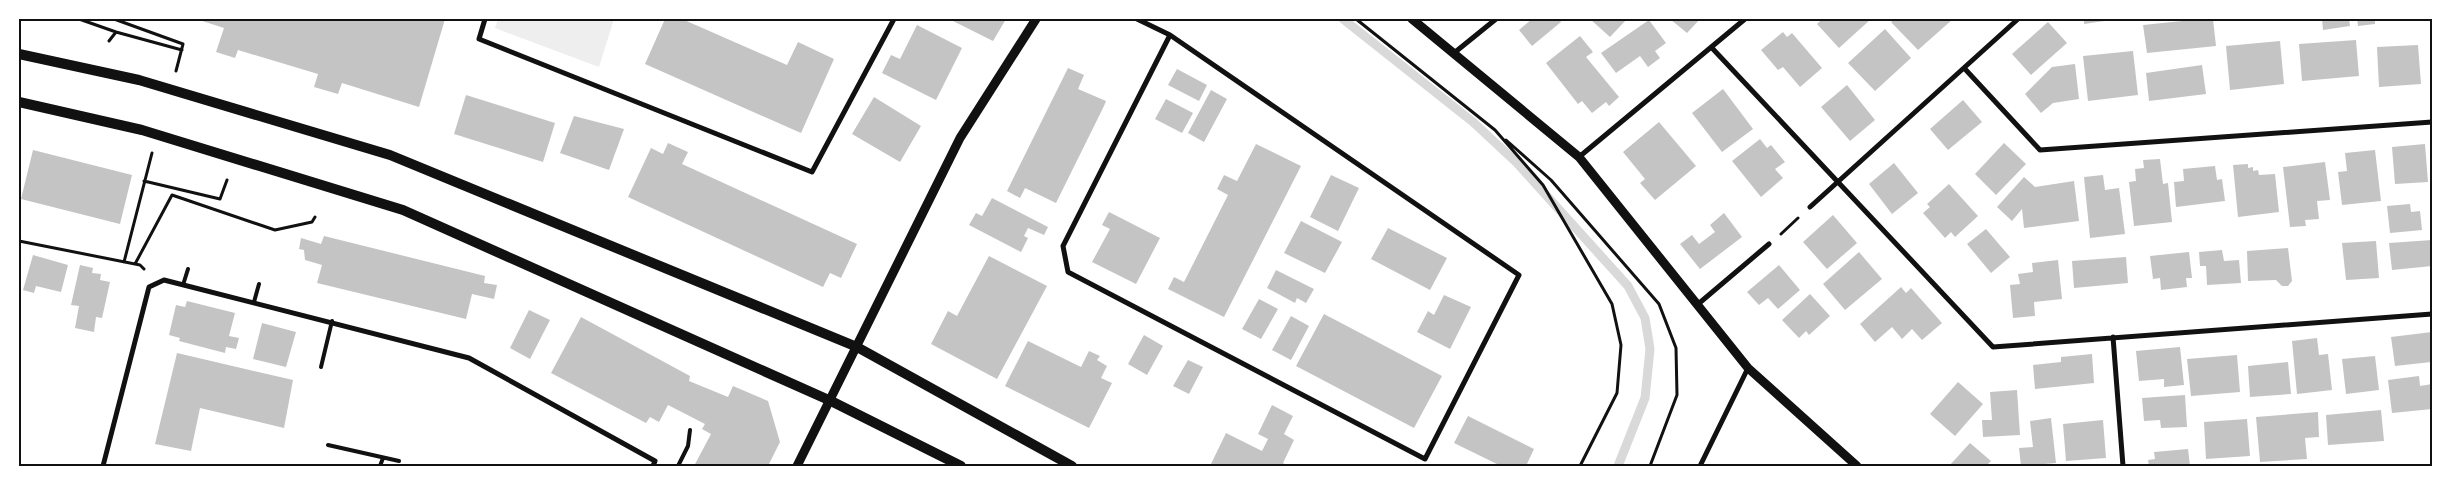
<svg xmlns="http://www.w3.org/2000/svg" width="2451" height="485" font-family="'Public Sans',sans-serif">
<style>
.green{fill:#eee}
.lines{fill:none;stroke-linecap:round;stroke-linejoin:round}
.stream{stroke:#d9d9d9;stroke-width:9}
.building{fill:#c4c4c4}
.path{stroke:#111;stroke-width:3}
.service{stroke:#111;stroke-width:4}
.minor{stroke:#111;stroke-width:5}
.tertiary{stroke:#111;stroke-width:9}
.secondary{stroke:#111;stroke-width:10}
.neatline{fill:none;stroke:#111;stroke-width:2}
</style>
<rect width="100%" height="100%" fill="#fff"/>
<path class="green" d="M498,19H614L599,67L495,28Z"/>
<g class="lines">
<path class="stream" d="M1343,19L1473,122L1517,163L1628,286L1645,318L1650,349L1645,398L1618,466"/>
</g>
<path class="building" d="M196,19H445L419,107L342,83L338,94L314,87L318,74L238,50L235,58L216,52L224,28Z
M665,19H682L787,65L798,42L834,59L801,133L645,64Z
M949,19H1006L993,41Z
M1532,19H1559L1561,22L1532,46L1519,30Z
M1590,19H1627L1610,37Z
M1670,19H1700L1687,33Z
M1822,19H1871L1839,48L1817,24Z
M1895,19H1953L1918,50L1891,22Z
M2084,19H2111V20L2084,24Z
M2202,19H2213L2216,46L2147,53L2143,25Z
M2322,19H2349L2350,26L2323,30Z
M2357,19H2375V24L2358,26Z
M1649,20L1666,43L1655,51L1660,58L1648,67L1640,56L1616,73L1601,53Z
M2048,22L2067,43L2031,75L2012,54Z
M917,25L962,48L936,100L882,73L891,55L900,59Z
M1885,29L1911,58L1875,91L1848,63Z
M1783,32L1787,37L1792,33L1822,68L1800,87L1783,67L1778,70L1761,50Z
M1580,36L1593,52L1586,57L1619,97L1609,106L1606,102L1592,113L1582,101L1578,104L1546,63Z
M2356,40L2359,76L2302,81L2299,44Z
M2280,41L2284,84L2230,90L2226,46Z
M2418,45L2421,84L2379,87L2377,47Z
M2133,51L2138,95L2088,101L2083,56Z
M2075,64L2079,99L2053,103L2041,113L2025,94L2052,67Z
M2202,65L2206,94L2149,101L2146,73Z
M1068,68L1084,75L1078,89L1106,101L1104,106L1056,203L1025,188L1020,198L1007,191Z
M1177,69L1207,85L1199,101L1168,85Z
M1847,85L1875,120L1850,141L1821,107Z
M1723,89L1753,129L1722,152L1692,113Z
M1211,90L1227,99L1204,142L1188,133Z
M466,95L555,123L543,162L454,134Z
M874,97L921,126L900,162L852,134Z
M1166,99L1193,113L1182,133L1155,119Z
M1963,100L1982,122L1948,150L1930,129Z
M574,116L624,129L609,170L560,153Z
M1659,122L1696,166L1655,200L1640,183L1645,179L1623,152Z
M1760,139L1767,148L1771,145L1785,162L1775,169L1783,178L1761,197L1732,161Z
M668,143L688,152L682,164L857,244L841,278L830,273L823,287L628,197L651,148L663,154Z
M2004,143L2026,164L1996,195L1975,174Z
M1256,144L1301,166L1224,317L1168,289L1174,277L1184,282L1228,195L1217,189L1224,175L1237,181Z
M2425,144L2428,182L2395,184L2392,147Z
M33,150L132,175L120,224L21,199Z
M2375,150L2381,201L2342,205L2338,172L2347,171L2345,153Z
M2160,159L2163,184L2168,183L2172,222L2134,226L2129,182L2136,181L2135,169L2144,168L2143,160Z
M2325,162L2330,200L2317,201L2319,219L2305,220L2306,226L2290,227L2283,167Z
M1894,163L1918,193L1892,214L1869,184Z
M2248,164V168L2253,167V171L2258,170L2259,175L2275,174L2279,212L2238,217L2233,165Z
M2215,166L2217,180L2222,179L2225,201L2176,207L2174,182L2184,181L2183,169Z
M1331,175L1359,188L1338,231L1310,217Z
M2103,175L2105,190L2119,188L2125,234L2090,238L2084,177Z
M2024,177L2035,187L2074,181L2079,221L2024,228L2022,209L2012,221L1997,207Z
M1949,184L1978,216L1955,237L1951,232L1945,238L1923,213L1930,207L1927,204Z
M992,198L1048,227L1044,235L1028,228L1024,236L1028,238L1021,252L969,225L976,213L982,216Z
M2410,204L2411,212L2420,211L2422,230L2390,233L2387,206Z
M1109,212L1160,238L1136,284L1092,262L1110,229L1102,225Z
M1724,213L1742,237L1700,269L1680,244L1692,235L1699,244L1715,232L1710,225Z
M1833,215L1857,243L1827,269L1803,242Z
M1301,221L1342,242L1325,273L1284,253Z
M1388,228L1447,258L1430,290L1371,259Z
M1986,229L2010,257L1991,273L1967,244Z
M324,236L485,276L484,283L497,285L494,299L472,294L466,319L317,283L322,265L305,260L304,250L299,249L301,238L321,244Z
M2432,240V266L2392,270L2389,243Z
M2376,241L2379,278L2346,280L2342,243Z
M2288,248L2292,281L2288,286H2282L2276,280L2248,281L2247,251Z
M2222,250L2224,261L2239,260L2241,283L2207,285L2206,266H2200L2199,252Z
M1859,252L1882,279L1845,310L1823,284Z
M2189,252L2192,278H2186L2187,287L2161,290L2160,278L2153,279L2150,256Z
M33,255L68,265L61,292L36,286L34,293L23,290Z
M989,256L1047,286L997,379L931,344L948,311L957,316Z
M2126,257L2128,283L2074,288L2072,261Z
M2058,260L2062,299L2034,302L2035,316L2013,318L2010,285L2020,284L2018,274L2033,272L2032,263Z
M80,265L93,268L92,273L101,274L100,280L110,282L102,318L96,317L94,332L75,328L79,306L71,305Z
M1779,265L1800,290L1778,309L1768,298L1759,305L1747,292Z
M1276,270L1314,289L1306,303L1297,298L1295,303L1267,288Z
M1901,287L1906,293L1911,288L1942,323L1922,340L1912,329L1902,339L1892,327L1875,342L1860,324Z
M1810,294L1830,316L1809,335L1806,331L1799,338L1782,320Z
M1444,295L1471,307L1450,349L1417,332L1428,311L1434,315Z
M1259,299L1278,309L1261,339L1242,329Z
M187,301L235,313L229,336L239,338L236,349L226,347L225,353L179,341L180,338L169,335L176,305L185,307Z
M529,310L550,320L530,359L510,348Z
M1324,314L1442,376L1414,428L1296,366Z
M1291,316L1309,326L1291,360L1272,350Z
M581,317L690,376L689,381L728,397L733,386L768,401L780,442L768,466H694L711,434L702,429L705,424L668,405L659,422L650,417L646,423L551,373Z
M262,323L296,332L286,367L253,359Z
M2432,332V348H2430L2431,362L2395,366L2391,337Z
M1144,335L1163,346L1147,375L1128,364Z
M2317,338L2319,355L2328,354L2332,390L2297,394L2292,341Z
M1028,341L1081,367L1089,351L1100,356L1097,360L1107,366L1101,378L1112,383L1089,428L1005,386Z
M2180,347L2184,385L2164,387V379L2139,381L2136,351Z
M177,353L293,380L284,428L200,408L191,451L155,444Z
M2092,354L2094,383L2035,389L2033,365L2061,362V357Z
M2237,355L2240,392L2191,396L2187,359Z
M2375,356L2379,390L2346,394L2342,359Z
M1188,360L1203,367L1189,394L1173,386Z
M2288,362L2291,394L2250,397L2248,366Z
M2419,376L2420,386L2432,384V409L2392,413L2388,380Z
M1958,382L1983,404L1955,436L1930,414Z
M2017,390L2020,435L1983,437L1982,420H1992L1990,392Z
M2185,395L2187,427L2161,428L2160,420L2144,421L2142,398Z
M1272,405L1293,416L1284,434L1294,440L1283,463L1288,466H1210L1226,433L1262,451L1268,439L1258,434Z
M2381,410L2384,441L2328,445L2326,415Z
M2318,412L2319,437L2305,438L2307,459L2260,462L2256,417Z
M1468,416L1534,449L1526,466H1501L1454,443Z
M2051,418L2056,463L2021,466L2019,448L2033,447L2030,421Z
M2247,419L2250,456L2206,459L2204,422Z
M2103,420L2106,458L2066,461L2063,424Z
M1970,443L1991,461L1986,466H1949Z
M2188,449L2190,466H2149L2148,460L2155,459L2154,452Z"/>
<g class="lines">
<path class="path" d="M79,19L116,32L109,41
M114,19L183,44L176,71
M1356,19L1495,130L1543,185L1612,304L1621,345L1617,393L1580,466
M116,32L182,50
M1506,140L1551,180L1659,304L1676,348L1677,395L1650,466
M144,181L220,199L227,180
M1781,234L1798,218
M19,241L140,265L144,269
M124,262L152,153
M135,264L172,195L275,230L312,222L315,217"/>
<path class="service" d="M183,285L188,269
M254,302L259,284
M321,367L332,321
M328,445L399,461
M380,466L383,458
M678,466L688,446L690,430"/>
<path class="minor" d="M485,19L479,39L812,172L894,19
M1137,19L1170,35
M1170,35L1519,275L1425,459L1068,272L1063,246Z
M1712,48L1993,347L2432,314
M1454,53L1496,19
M1965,69L2040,150L2432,122
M1579,157L1745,19
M1810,207L2018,19
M1697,305L1769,244
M2113,337L2123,466
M103,466L149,287L164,280L469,358L655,461L653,466
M1700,466L1748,368"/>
<path class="tertiary" d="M1412,19L1579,157L1748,368L1857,466
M797,466L960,138L1036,19"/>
<path class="secondary" d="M19,54L139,80L390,155L857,347L1072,466
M19,102L142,130L403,210L831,401L961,466"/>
</g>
<rect width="2451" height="485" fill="none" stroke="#ffffff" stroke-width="40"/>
<rect x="20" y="20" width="2411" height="445" class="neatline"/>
</svg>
